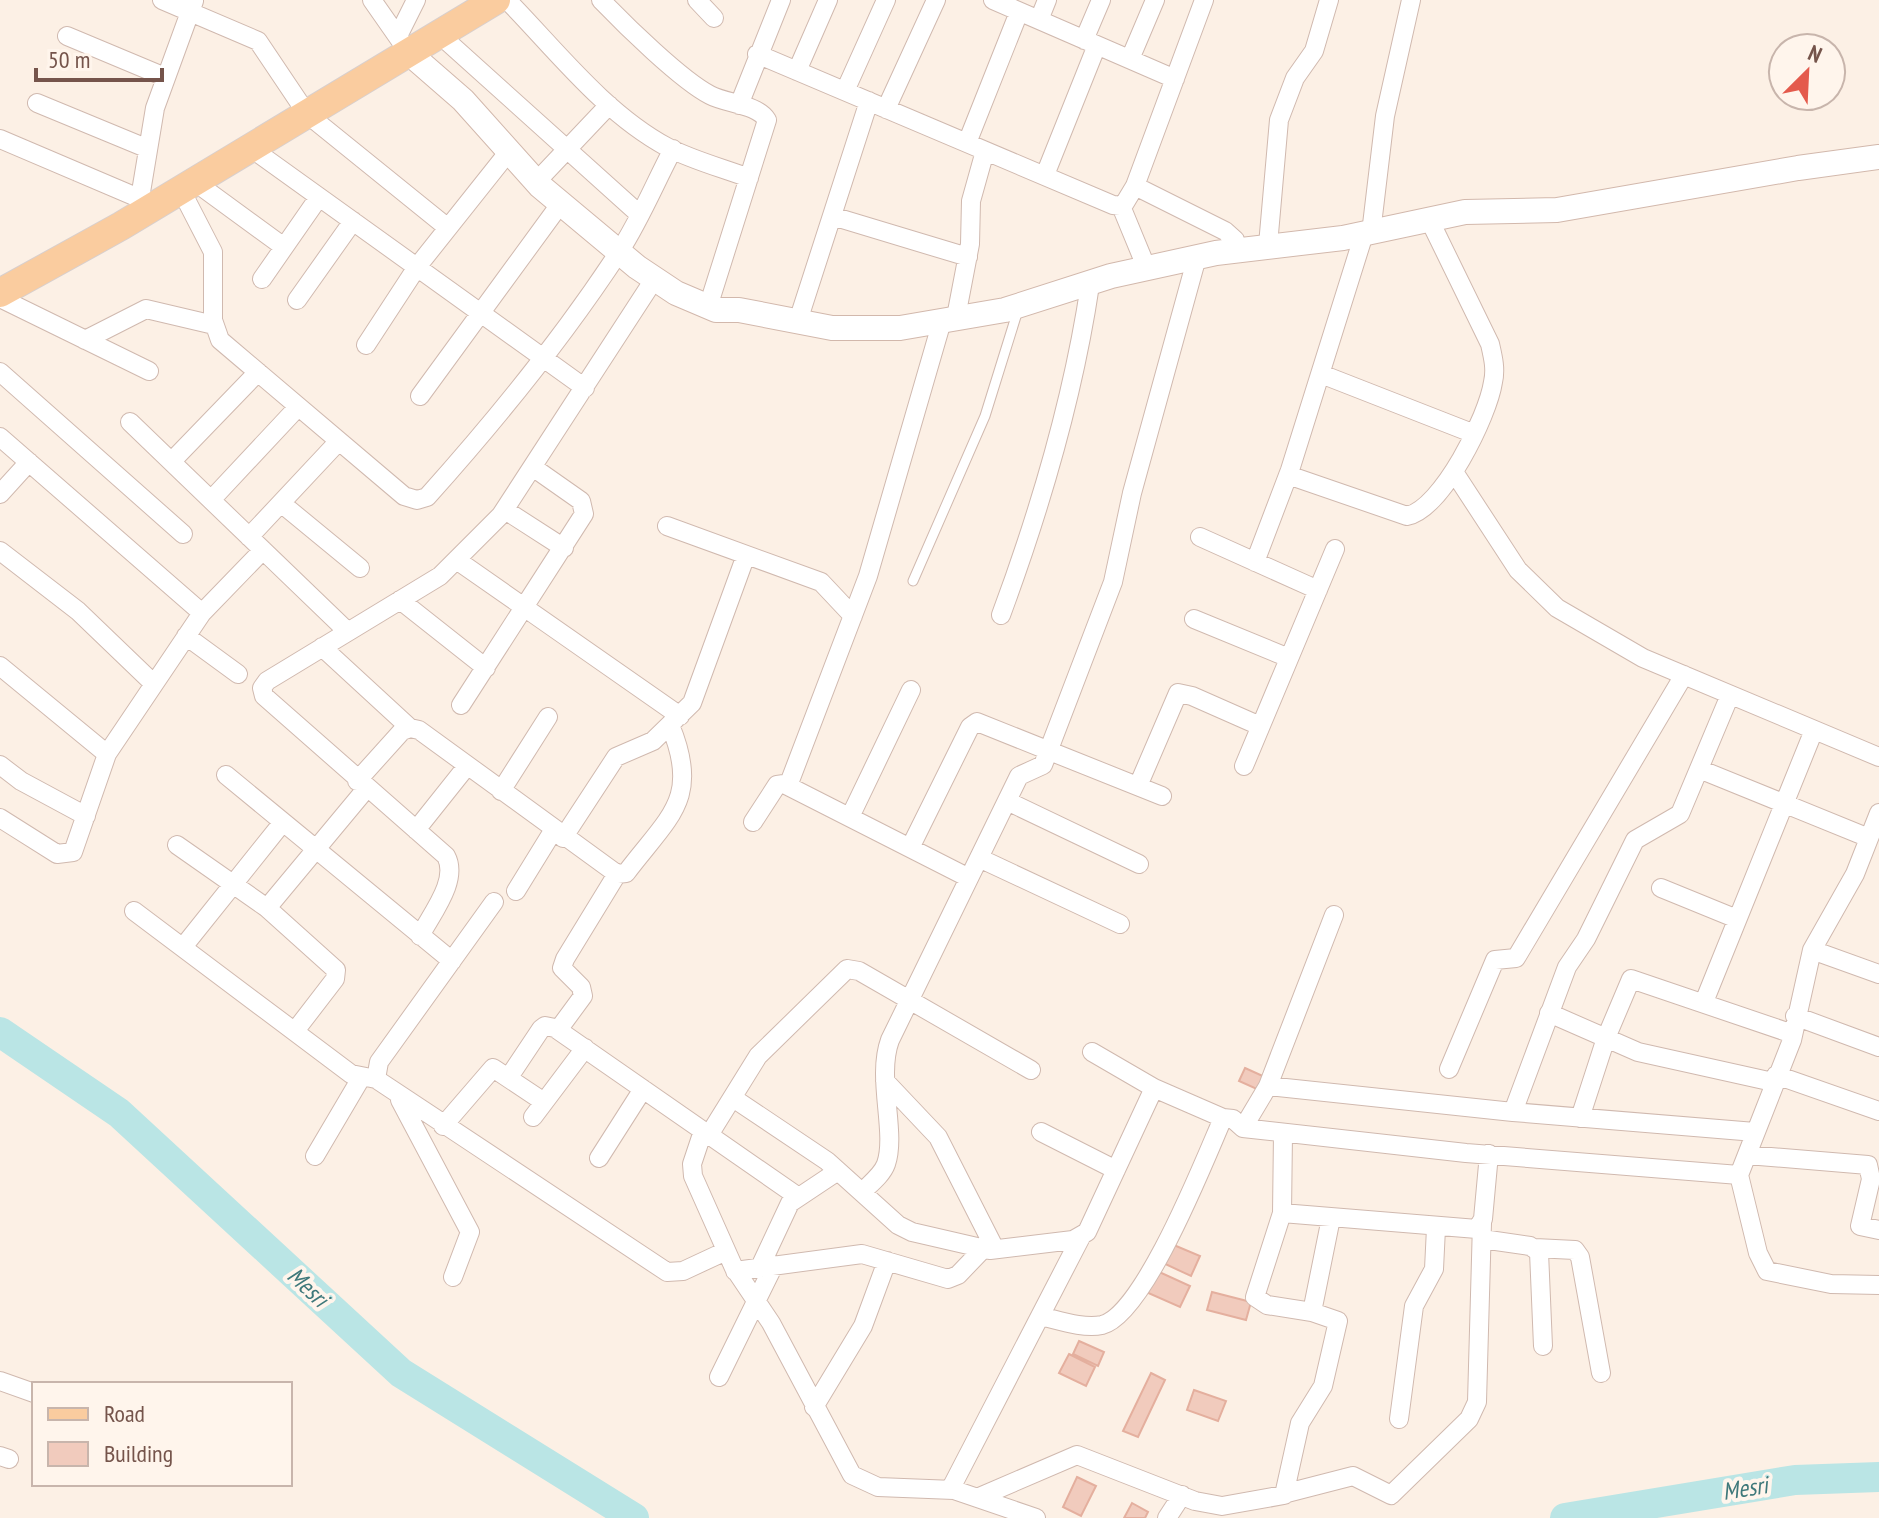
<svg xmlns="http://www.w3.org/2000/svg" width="1879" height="1518" font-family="'PT Sans Narrow',sans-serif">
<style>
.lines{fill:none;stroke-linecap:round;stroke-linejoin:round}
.river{stroke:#bae5e5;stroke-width:30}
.building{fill:#f1cbbd;stroke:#e4af9e;stroke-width:2}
.lane-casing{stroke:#d0b9af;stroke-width:11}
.street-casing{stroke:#d0b9af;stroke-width:20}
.secondary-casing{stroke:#d2b8ac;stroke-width:26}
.primary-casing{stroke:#d8cfcd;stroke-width:30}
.lane{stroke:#fff;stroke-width:9}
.street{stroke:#fff;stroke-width:18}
.secondary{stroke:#fff;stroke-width:24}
.primary{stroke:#facc9f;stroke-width:28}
.labels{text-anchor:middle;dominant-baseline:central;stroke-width:8;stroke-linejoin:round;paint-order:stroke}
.water-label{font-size:24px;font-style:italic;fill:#3e787a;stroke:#fff5ec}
</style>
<rect width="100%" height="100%" fill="#fcf0e5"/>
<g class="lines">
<path class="river" d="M0,1032L119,1113L401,1373L634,1518
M1565,1518L1795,1480L1879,1477"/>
</g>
<path class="building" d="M1245,1068L1265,1077L1259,1090L1239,1081Z
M1169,1243L1200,1256L1191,1276L1161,1262Z
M1155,1270L1190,1286L1180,1307L1146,1292Z
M1212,1292L1251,1302L1246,1320L1207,1310Z
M1079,1341L1104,1352L1098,1366L1073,1354Z
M1069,1354L1095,1367L1086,1386L1059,1373Z
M1151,1373L1165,1380L1138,1437L1123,1431Z
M1194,1390L1226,1401L1218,1421L1187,1410Z
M1077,1477L1096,1486L1081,1516L1063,1507Z
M1132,1503L1148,1512L1145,1518H1124Z"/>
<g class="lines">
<g class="lane-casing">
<path id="lane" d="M913,581L985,416L1018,310"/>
</g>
<g class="street-casing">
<path id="street" d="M162,0L258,41L307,114L448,228
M372,0L409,53
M507,0C556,50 604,113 667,147C692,160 722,168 749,178
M601,0C625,25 681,80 710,95C727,104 757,104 767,120L708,307
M697,0L714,18
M993,0L1175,79
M1039,20L1047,0
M439,34L639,214
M67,36L165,77
M398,36L416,0
M1084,40L1101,0
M757,54L1113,205L1123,206L1135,186L1204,0
M1130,59L1155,0
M797,71L828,0
M845,91L886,0
M37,103L146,148
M739,105L781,0
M886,109L936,0
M0,139L148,202
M967,143L1019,12
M251,148L585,388
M1045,175L1097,45
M537,181L609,105
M195,182L284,247
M1135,186L1225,231L1235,240L1238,250
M181,190L213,252V320L220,340L404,496L417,500L427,497C496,420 562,339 619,252C640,220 655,183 673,149
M140,198L155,108L194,1
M1121,206L1147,269
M832,216L968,257
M1371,233L1385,116L1411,0
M1268,245L1279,120L1295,78L1314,51L1329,0
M262,279L319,197
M0,298L149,371
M297,300L353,221
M956,317L970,244L971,201L985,151
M798,321L869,101
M85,340L146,309L214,325
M366,345L417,267L510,150
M0,372L183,534
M1321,374L1472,433
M420,396L561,203
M130,422L347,631
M0,437L202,613
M172,461L258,372
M1454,472L1518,570L1557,608L1643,658L1879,757
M1288,475L1407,516C1442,509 1488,416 1493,382C1496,369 1493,357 1490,344L1430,221
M0,494L29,462
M211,500L298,407
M281,503L360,568
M505,510L564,548
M667,526L821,582L853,616
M249,537L338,442
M1200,537L1318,590
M0,551L78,611L154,684
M458,561L680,716
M1255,562L1290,470L1364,234
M400,600L486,668
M1001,615C1041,507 1073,399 1090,285
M1194,619L1289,658
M186,636L238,674
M322,647L410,728
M0,666L107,754
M461,705L584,514L581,501L534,468
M0,765L21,781L86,816
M1244,766L1335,549
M1699,769L1869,838
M226,775L452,961
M357,781L402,731L410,728L419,730L617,874
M788,786L868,576L942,321
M1138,786L1178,693L1192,696L1260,726
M501,791L548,717
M1007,801L1139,864
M1879,813L1855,874L1812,950L1792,1040L1739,1175L1758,1253L1767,1271L1831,1284L1879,1285
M850,817L911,690
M0,818L57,854L73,852L107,754L202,613L263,550
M753,822L777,785L784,784L969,878
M416,830L467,766
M563,838L616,757L653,741L692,703L746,555
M177,845L267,908L336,970L335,979L295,1031
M910,848L970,727L977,722L1162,796
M979,858L1120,924
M1661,888L1737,919
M516,891L553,831
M494,902L379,1062L376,1079L667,1272L683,1271L726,1251
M267,908L366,789
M134,911L351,1074L376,1079
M420,936C432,913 459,880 446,856L264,696L262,688L267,681L440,576L501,515L655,278
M183,947L283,822
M1812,950L1879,974
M1704,1002L1814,730
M1549,1013L1638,1052L1773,1082
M1795,1016L1879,1047
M558,1030L583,996L581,987L562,968L565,959L617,874L626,873C669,816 701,799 670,725
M1092,1052L1154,1088L1223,1118L1233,1119L1243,1128L1466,1153L1739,1175
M1449,1069L1495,960L1516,958L1684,675
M1776,1075L1879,1111
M509,1077L541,1029L545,1026L555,1028L797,1196
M885,1081L938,1137L995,1249
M1268,1086L1513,1112L1755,1132
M733,1098L827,1161L898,1225L912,1232L990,1250L1073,1240L1087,1232L1154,1088
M400,1100L470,1232L453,1277
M1513,1112L1567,967L1586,939L1635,840L1680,814L1730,695
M533,1117L585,1048
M1580,1118L1606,1038L1631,979L1793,1034
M443,1126L493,1068L544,1102
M1243,1128L1268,1086L1334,915
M703,1131L692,1164L693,1176L734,1268L771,1323L852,1475L878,1487L954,1490L1036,1518
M1041,1132L1116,1170
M1283,1134L1282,1213L1255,1297L1267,1305L1312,1312
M709,1135L758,1056L847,969L859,971L1031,1070
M1747,1155L1868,1165L1871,1179L1860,1226L1879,1230
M315,1156L361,1078
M599,1158L643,1089
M862,1192C870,1184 882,1175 886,1164C897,1132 876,1078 890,1040L1019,776L1043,765L1113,582L1132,493L1197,257
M1282,1213L1477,1229L1483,1219L1489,1154
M1482,1239L1530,1246L1539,1252L1543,1346
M1535,1248L1575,1250L1580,1257L1601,1373
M760,1267L790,1203L838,1171
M735,1271L862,1254L948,1279L958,1275L982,1250
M1040,1316C1058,1320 1083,1329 1102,1325C1144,1315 1205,1159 1223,1118
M719,1377L774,1265
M0,1381L34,1393
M814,1407L863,1326L887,1261
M1399,1419L1414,1306L1434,1269L1436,1228
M0,1456L9,1459
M950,1490L1081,1237
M1287,1493L1353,1476L1391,1495L1469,1419L1477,1402L1482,1223
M977,1498L1077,1455L1195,1501L1222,1506L1284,1495L1300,1423L1323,1386L1338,1321L1312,1312L1331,1218
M1167,1518L1182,1495"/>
</g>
<g class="secondary-casing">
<path id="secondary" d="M409,53L463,100L540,186L637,267L676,293L716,310H739L832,328H900L1005,310L1111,276L1216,253L1343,238L1465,212L1557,210L1798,168L1879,157"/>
</g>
<g class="primary-casing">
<path id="primary" d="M0,293L121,226L496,0"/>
</g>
<use href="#lane" class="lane"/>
<use href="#street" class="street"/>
<use href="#secondary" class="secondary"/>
<use href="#primary" class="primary"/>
</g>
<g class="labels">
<g class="water-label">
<text transform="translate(308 1287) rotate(43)">Mesri</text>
<text transform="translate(1745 1488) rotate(-9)">Mesri</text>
</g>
</g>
<rect x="32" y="1382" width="260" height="104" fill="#fff5ec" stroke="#c8b5ac" stroke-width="2"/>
<rect x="48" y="1408" width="40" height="12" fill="#facc9f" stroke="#c8b5ac" stroke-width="2"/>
<text x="104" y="1422" font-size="24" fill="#75544b">Road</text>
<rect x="48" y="1442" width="40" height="24" fill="#f1cbbd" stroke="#c8b5ac" stroke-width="2"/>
<text x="104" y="1462" font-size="24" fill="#75544b">Building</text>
<g transform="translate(1807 72) rotate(24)"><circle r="38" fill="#fff5ec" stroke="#c8b5ac" stroke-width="2"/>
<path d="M0-6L14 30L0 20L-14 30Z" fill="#e45a4c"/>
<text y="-12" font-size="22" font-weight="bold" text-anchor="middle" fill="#75544b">N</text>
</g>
<path d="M36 68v12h126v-12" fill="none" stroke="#75544b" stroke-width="4"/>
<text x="48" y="68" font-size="24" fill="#75544b" stroke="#fff5ec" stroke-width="6" paint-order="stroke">50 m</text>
</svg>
